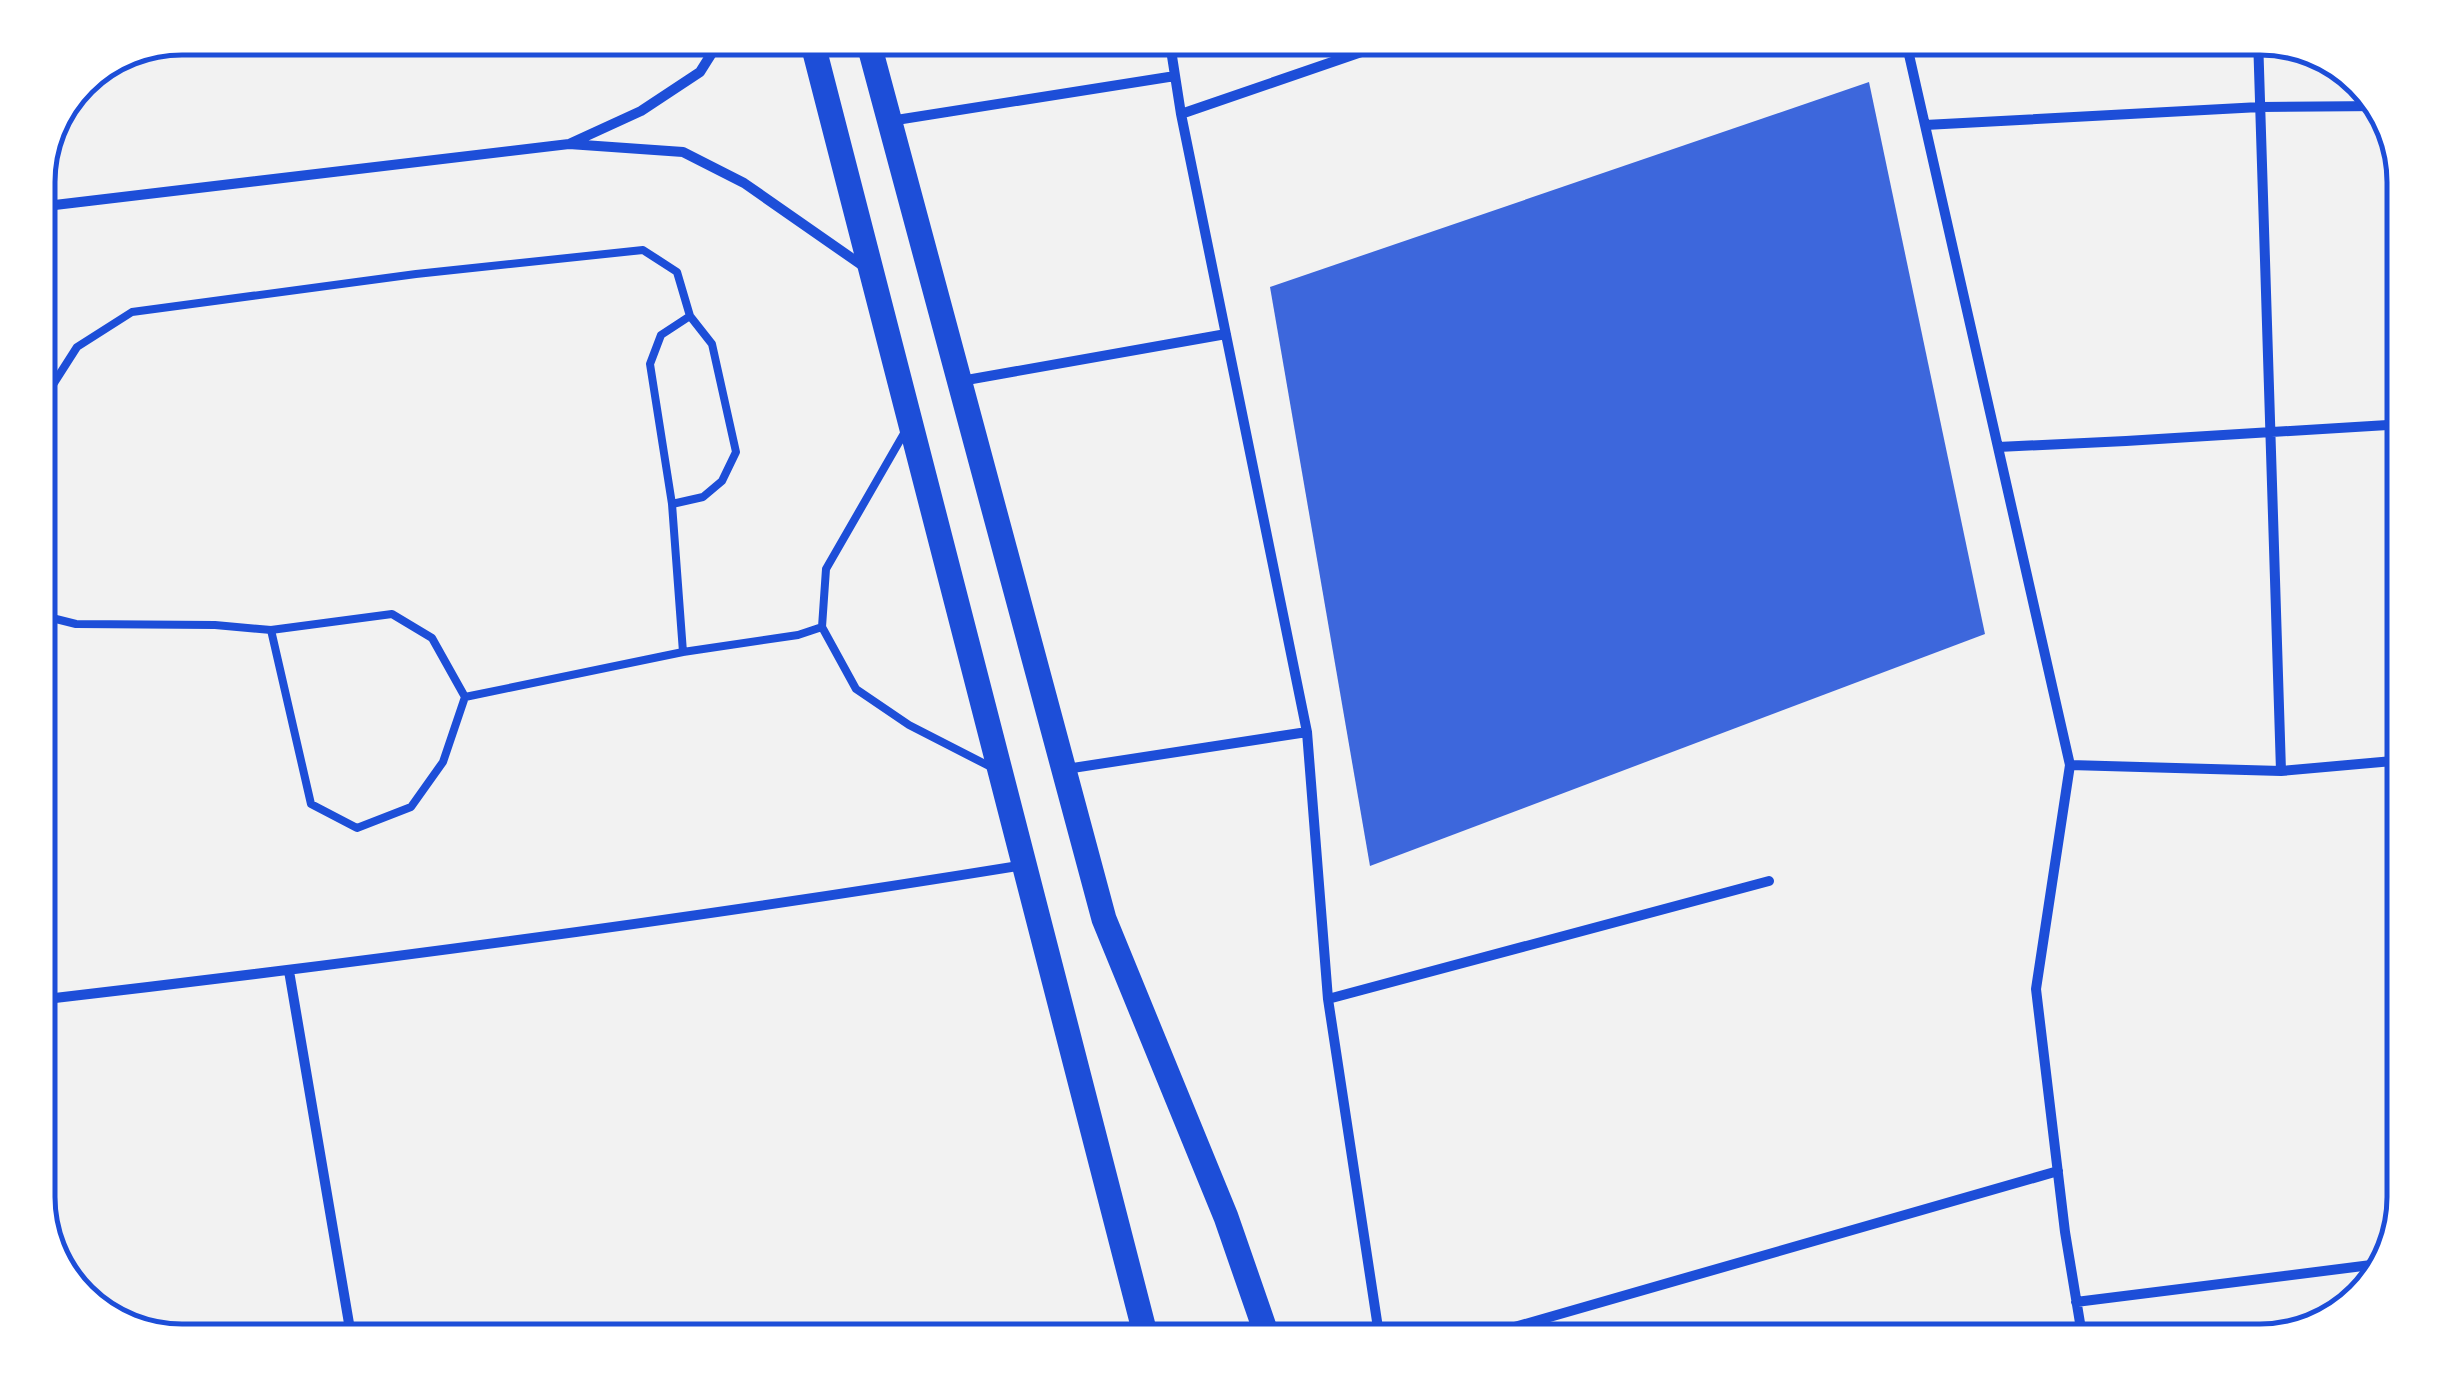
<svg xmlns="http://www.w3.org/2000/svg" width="2442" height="1379" font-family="Cabin,sans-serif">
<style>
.building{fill:#3d67dc}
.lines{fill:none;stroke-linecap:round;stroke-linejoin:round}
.service{stroke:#1d4ed8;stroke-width:8}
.minor{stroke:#1d4ed8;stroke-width:10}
.primary{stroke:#1d4ed8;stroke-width:25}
.rim{fill:none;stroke:#1d4ed8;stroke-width:5}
</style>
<rect width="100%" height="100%" fill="#f2f2f2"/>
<path class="building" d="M1869,82L1985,634L1370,866L1270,287Z"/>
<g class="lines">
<path class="service" d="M38,408L77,347L132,312L416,274L643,250L677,272L690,316L661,335L650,364L672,504L683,652
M906,430L826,569L822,627L856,689L909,725L991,767
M672,504L703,497L722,481L736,452L712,344L690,316
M38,595L48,617L76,624L215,625L271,630L311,804L357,828L411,807L443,762L465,697L683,652L798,635L822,627
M271,630L392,614L432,638L465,697"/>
<path class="minor" d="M722,37L700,72L641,111L569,144L683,152L744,183L863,266
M1169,37L1181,114L1307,732L1328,999L1380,1341
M1905,37L2070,765L2036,989L2065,1232L2083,1341
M2258,37L2281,771
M1181,114L1405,37
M890,121L1175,76
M1925,125L2260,107L2382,106
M38,207L569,144
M961,381L1226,334
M1998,447L2126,441L2404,424
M2070,765L2281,771L2404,760
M1066,769L1307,732
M289,971L352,1341
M1328,999L1769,881
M38,1000C367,962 697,918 1024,865
M2076,1302L2387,1263
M1466,1341L2058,1171"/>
<path class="primary" d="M811,37L1147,1341
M867,37L1104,919L1226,1217L1269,1341
M1209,1341L1220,1340L1233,1341"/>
</g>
<path d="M0 0H2442V1379H0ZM182 55H2260A127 127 0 0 1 2387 182V1197A127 127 0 0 1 2260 1324H182A127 127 0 0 1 55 1197V182A127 127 0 0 1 182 55Z" fill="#fff" fill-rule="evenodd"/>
<path class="rim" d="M182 55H2260A127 127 0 0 1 2387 182V1197A127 127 0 0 1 2260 1324H182A127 127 0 0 1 55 1197V182A127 127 0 0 1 182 55Z"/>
</svg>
